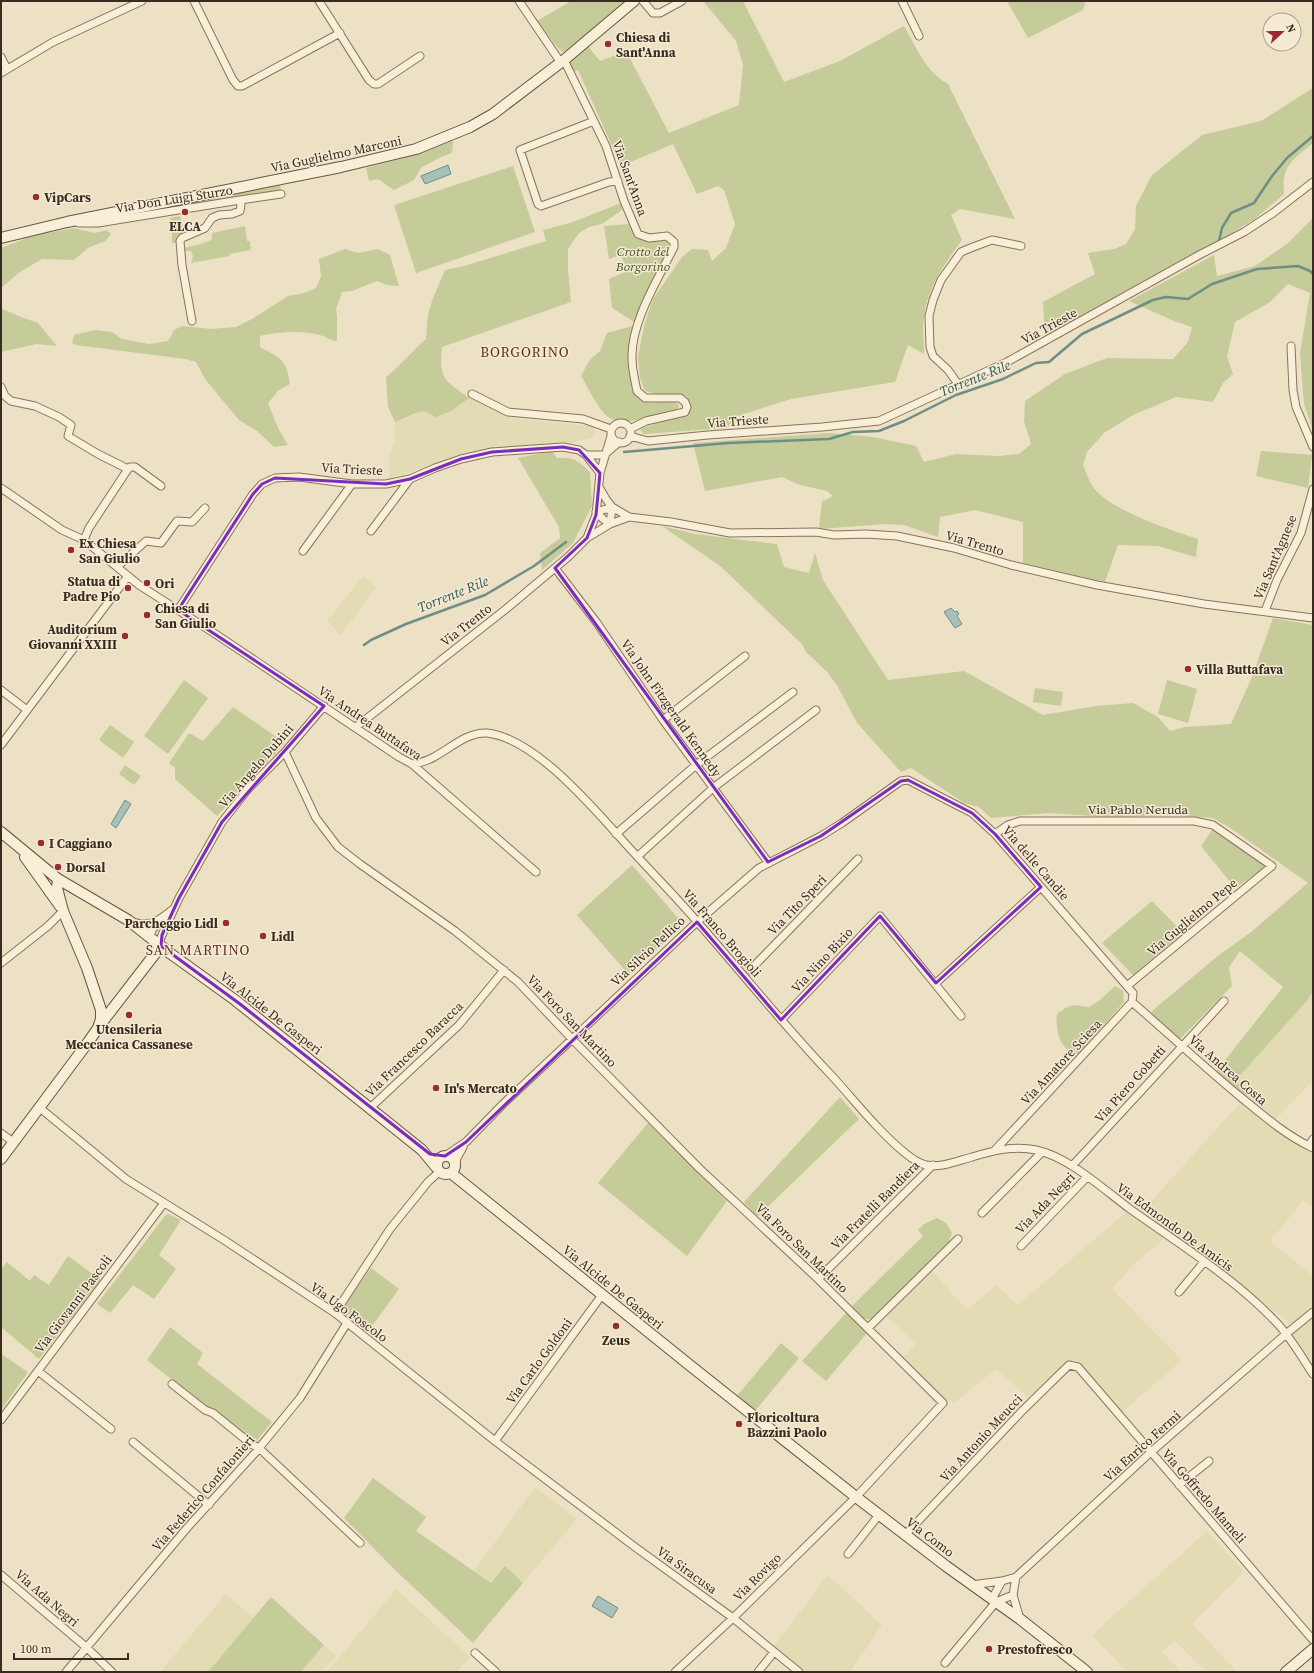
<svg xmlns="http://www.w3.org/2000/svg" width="1314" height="1673" font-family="'Source Serif 4',serif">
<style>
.farmland{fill:#e2dbb3}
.green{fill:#c5cb99}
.water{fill:#a7c0b9;stroke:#6d8f87}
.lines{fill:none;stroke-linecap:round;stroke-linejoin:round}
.stream{stroke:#6d8f87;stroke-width:2.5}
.street-tunnel{stroke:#c9bda4;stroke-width:7;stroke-dasharray:7 3.5;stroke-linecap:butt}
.street-casing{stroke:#88735c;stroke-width:9}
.secondary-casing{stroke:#69543f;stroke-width:12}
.street{stroke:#f8efd8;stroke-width:7}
.secondary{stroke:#f8efd8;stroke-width:10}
.marked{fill:none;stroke:#7b2cbf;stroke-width:3;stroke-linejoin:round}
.poi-dot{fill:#952d2e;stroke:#f5ebd5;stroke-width:1.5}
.labels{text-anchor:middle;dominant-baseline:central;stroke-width:3;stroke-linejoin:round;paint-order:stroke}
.poi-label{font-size:13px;font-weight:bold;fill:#382b1f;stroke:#f5ebd5;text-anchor:start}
.street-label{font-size:13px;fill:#382b1f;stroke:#f5ebd5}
.park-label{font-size:13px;font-style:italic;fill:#485426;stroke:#f5ebd5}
.neighbourhood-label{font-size:14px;letter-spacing:1px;fill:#632e20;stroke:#f5ebd5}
.water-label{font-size:14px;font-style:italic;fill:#2f5755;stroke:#f5ebd5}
</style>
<rect width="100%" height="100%" fill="#ede1c5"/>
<path class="farmland" d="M469,398L511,418L593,426L596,433L594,437L569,444L483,451L390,478L389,474V455L395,440V422L415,413L424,411L436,417L451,411Z
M363,576L376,588L341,635L327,621Z
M1313,992V1080L1278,1117L1272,1127L1305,1150L1313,1153V1208L1303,1201L1270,1241L1313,1276V1364L1293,1336L1287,1321L1171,1233L1134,1264L1112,1289L1182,1360L1121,1413L1074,1359L1028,1397L996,1369L954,1403L943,1397L903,1357L916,1344L886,1315L932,1271L967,1310L996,1285L1018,1305L1138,1202L1146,1207L1248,1094L1236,1080L1305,1003Z
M535,1487L577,1519L523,1583L505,1566L491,1583L474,1571Z
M1207,1531L1244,1571L1192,1624L1237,1672H1207L1174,1640L1162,1652L1181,1672H1127L1092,1635Z
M828,1575L882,1625L850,1672H803L773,1647Z
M396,1589L470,1657L457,1672H327Z
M226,1594L253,1618L208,1672H160Z
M324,1645L336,1656L322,1672H301Z"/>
<path class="green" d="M571,1H625C607,18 585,42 563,52L557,47L537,21Z
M703,1H743L784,82L840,61L904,26C916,47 926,72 948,84L1015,219L960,209L951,215L962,240C945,263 927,288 924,317C922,328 924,342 924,354L908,345L895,382L791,399L738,416L727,428L644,434L640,430L645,427L687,414C691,407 691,403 686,396L656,394L645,391L640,378L638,357L644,326L653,299L682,257L692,249L708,250L712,261L726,248L735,224L724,190L718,186L697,194L673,144L621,166L578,70L573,72L569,63L570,60L588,46L600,61L626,51L669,133L739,105L743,65L736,41Z
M1007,1H1084L1085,4L1083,10L1028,38Z
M1313,88V143C1293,160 1281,165 1284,194L1256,218L1224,238L1143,281L1045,338L1043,302L1095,274L1088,253L1114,249L1126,244L1135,229L1136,206L1152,175L1202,135L1261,121Z
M453,141L452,153L441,157L422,167L414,180L394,190L378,179L369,181L366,168L415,155Z
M513,166L535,232L416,273L394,205Z
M280,183L281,193L165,208L208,197Z
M621,203L622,210L602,224L589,227L579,233L568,249V269L571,302L442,347C439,381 444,379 469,398L451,411L436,417L424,411L415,413L395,422L388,407L386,377C401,365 412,351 426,339L428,314L433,298L445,270L464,266L546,241L543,230L573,222Z
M180,216L185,234L175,243H172V225L170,218Z
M1313,218V431L1304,404L1300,353L1310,293L1288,284L1270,302L1235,322L1227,357L1233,374L1223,383L1213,402L1176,397L1133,415L1104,433L1087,452L1083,465C1086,472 1089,481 1093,487C1111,511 1171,530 1198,539L1196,557L1158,546L1118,545L1105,582L1023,563V522L975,510L940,517L938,537L904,525L886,524L819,529L822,501L826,500L833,496L827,491L800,485L782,477L705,491L693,443L829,433L873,437L916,446L924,462L956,454L999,456L1019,454L1031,444L1024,421L1025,401L1065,374L1107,358L1173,359L1188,342L1192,327L1174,321L1129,301L1214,255L1217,276L1255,266L1287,244Z
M630,224L637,236L667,239L672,243V246L644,298L634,322L612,308L609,279L627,271L621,255L609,259L604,226Z
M245,226L247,241H250L251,250L229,254L230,256L191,263L193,256L191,251H183L185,248C190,247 209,242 212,239V233Z
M74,228L95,233L107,230L111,234L105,241L88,248L74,260L42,259L20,272L1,288V248L32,236Z
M345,249L358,253L378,249L390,255L399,286L387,285L377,281L352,291L342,292L336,309L337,316V341C330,341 326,336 319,335C302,330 277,332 260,336V347C280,358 287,359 290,384L279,390L268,403L278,428L288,445L274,447L257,431L239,420L205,379L196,362L185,359L76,345L72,343L74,335L95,330L112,332L122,339L149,344L168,341L174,330L182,326L211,329L236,327L252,319L288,296L304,293L316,288L321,276L319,259Z
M1,308L21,317L38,323L57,346L36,344L1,352Z
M633,326L628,350L631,378L635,395L648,403L671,401L678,404L679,407L676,410C659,414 622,429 607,416C597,407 588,388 581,376L589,361L600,351L607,333Z
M552,451L557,458C573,457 579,461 590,472L592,506L573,543L542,570L540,553L560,538L559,527L518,458Z
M1261,451L1312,455L1308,488L1256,476Z
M662,526L695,534L777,544L784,567L809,573L815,553L823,580L888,680L964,671L1043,715L1096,706L1133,703L1158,717L1170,731L1185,727L1231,724L1252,677L1273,618L1313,625V992L1305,1003L1236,1080L1248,1094L1240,1103L1214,1074L1283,987L1240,951L1229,967L1232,986L1180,1039L1150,1016L1153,1010L1219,955L1250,933L1308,883L1232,829L1213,818L1172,815L1108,817L1049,813L991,818L979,807L964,803L911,768L901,772L857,723L838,687L827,672L806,652L802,644L720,566Z
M184,680L208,698L168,754L144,736Z
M1167,680L1197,689L1188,723L1158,714Z
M1035,688L1063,692L1061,706L1033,702Z
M233,707L285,743L217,816L175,779V768L169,763L189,733L203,741Z
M110,725L134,742L123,758L99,740Z
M125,765L141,776L134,785L119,774Z
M1212,830L1261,863L1266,867L1235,888L1201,846Z
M632,865L684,925L629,975L577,915Z
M1152,901L1183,933L1133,975L1102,943Z
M1115,986L1123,991L1124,1002L1078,1054C1060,1052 1055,1029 1057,1014L1067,1007L1074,1005L1089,1007L1100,1000Z
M840,1097L859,1119L757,1217L744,1202Z
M648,1123L727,1201L687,1256L598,1183Z
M168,1214L181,1220L159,1255L176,1269L154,1299L133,1285L110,1313L97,1304L165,1216Z
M937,1218L946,1223L952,1233L948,1245L872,1319H864L850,1308L923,1236L918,1230L924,1224Z
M68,1256L101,1280L39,1359L1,1327V1269L7,1262L30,1281L34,1275L49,1285Z
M371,1268L399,1289L367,1333C355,1324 340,1319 346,1303Z
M847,1312L867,1333L826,1381L802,1361Z
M170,1327L203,1353L197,1364L272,1422L254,1444L147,1360Z
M781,1343L799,1358L755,1411L737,1396Z
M1,1354L28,1372L1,1410Z
M373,1478L426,1517L416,1531L491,1583L505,1566L523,1583L473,1643L395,1570L344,1518Z
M271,1597L324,1645L301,1672H208Z"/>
<path class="water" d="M448,165L451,174L425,184L421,176Z
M951,608L955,612L957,611L959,614L957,616L962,624L955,628L944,612Z
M125,800L131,804L116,828L111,824Z
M598,1596L618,1608L612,1618L592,1606Z"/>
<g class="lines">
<path class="stream" d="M1219,241L1222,228L1231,213L1254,203L1272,176L1287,158L1313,136
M624,452L728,443L829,439L853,432L879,431L904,421L956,395L1003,379L1036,363L1049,362L1082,334L1153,300L1166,297L1188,299L1212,284L1257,269L1298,266L1310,271L1313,274
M364,645L371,640L406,624L485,595L534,566L566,542"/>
<path class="street-tunnel" d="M747,974L752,968"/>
<g class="street-casing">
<path id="street" d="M194,1L233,80L238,86H242L340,33
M319,1L369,80L374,84H378L420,56
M519,1L561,63
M643,1L653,13H660L682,1
M902,1L919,36
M1,57L7,69
M564,60L606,146L624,201L638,234L649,238L667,236L674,242V247C658,279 631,322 632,358C632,369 635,381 637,391L645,398H680L685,402L687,407L685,412L646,421L630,429
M1,73L53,42L142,1
M594,121L520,150L538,204L541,206L609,182L618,181
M240,200L281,194
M79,223H98L240,200L241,205L240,211L232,214L219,215L212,218L205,228L182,238L180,241L182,265L192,321
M1291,346L1293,390L1296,407L1313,447
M958,384L948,370L933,356L930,347L929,316L933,300L941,280L961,252L973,247L992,240L1021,246
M1,387L5,396L11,401L35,406L59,417L71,425L68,436L98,454L128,469L89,528L84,540
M472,394L508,412L583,419L611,429
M611 433a10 10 0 1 1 20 0a10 10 0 1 1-20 0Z
M630,436L648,441L708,435L822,427L879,421L1007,362L1201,254L1244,232L1273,213L1313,182
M586,455L600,473
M128,469L130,467H135L161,486
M599,487L606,499L612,507L629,517L671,522L730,533L816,532L834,535L866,534L897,536L954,548L1011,565L1097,585L1204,604L1313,618
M1,488L62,530L84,540L139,585L217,635L399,757L412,764L536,872
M596,512L603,519L610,524L612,507
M596,512L606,509L615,510
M371,531L410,479
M587,538L596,515L600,473L611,436
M303,551L352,484
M117,567L146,541L161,543L177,521L192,522L205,508
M555,568L597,623L663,720L768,862
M178,610L253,494L262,484L275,478L299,477L352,484H386L410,479L435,468L461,459L492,452L563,447L579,450L586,455H604L619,442
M1265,611L1277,580L1301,533L1313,489
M1,690L27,710
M663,720L745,656
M356,727L506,609L568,557L587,538L610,524L629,517
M1,745L128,576
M285,752L316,818L338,847L360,864L455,931L518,982L572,1039L699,1168L818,1279L943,1403L856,1497L733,1618L675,1672
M412,764C420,763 427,761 434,757C451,748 467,732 487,733C533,738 587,801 616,833C643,864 673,893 700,925C744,975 786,1028 832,1076C856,1102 878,1131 905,1153C911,1158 918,1163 926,1165C941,1168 957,1161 972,1157C992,1151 1014,1145 1036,1150C1069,1157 1103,1189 1130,1209C1178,1243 1234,1278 1275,1321C1290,1336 1301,1356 1313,1374
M616,834L696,765L793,692
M995,834L1008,825L1020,821H1194L1213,825L1272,866L1127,986
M638,856L713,788L816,710
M133,922C149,928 160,920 172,910
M150,937L152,930L160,921
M161,946L160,940L162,935L179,898L222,822L248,789L285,752L324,706
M1,963L48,926L63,911
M752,968L858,859
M936,983L1041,887
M1132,1002C1169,1034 1205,1068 1243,1099C1265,1117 1287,1136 1313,1148
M781,1020L880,916L961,1016
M40,1108L126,1179L224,1240L335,1313L495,1441L635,1547L733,1618L799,1672
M370,1108L459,1025L504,970
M1,1133L13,1142
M1309,1146L1313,1139
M445,1156L466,1142L503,1104L697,922L759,868L821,836L842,823L901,781L908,780L972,813L995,834L1133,993L1132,1002L995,1150
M455,1165L457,1158L463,1147
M1072,1166L1224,1001
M982,1213L1042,1152
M1021,1246L1087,1177
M818,1279L933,1165
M1179,1292L1204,1262
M335,1313L390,1229L428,1182L439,1172
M868,1328L958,1239
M38,1371L111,1429
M172,1384L205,1410L213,1413L251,1444L259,1448L360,1543
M1,1420L164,1203
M495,1441L602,1295
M133,1442L209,1505
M1179,1485L1209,1461
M905,1535L1022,1411L1069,1365L1078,1367L1313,1640
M848,1554L879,1515
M1,1575L86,1647L112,1672
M1016,1577L1013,1595L1020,1619
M971,1585L1002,1581L1016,1577L1151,1452L1286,1334L1313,1312
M992,1599L1002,1581
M475,1653L496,1672
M945,1663L996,1602L1013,1595
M66,1672L187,1528L255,1453L300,1398L347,1323
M758,1672L774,1652"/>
</g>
<g class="secondary-casing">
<path id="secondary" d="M1,238L67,222L341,167L416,149L470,127L493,114L564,60L634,1
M1,832L58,879L128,920L171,954L235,1000L422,1150L436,1167
M25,857L60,906
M100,1025L161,946
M437 1165a9 9 0 1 1 18 0a9 9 0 1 1-18 0Z
M1,1159L89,1041L98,1028L101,1019V1010L87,968L63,911L57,888L58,879
M451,1173L692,1367L856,1497L946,1566L1020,1619L1087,1672
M1286,1672L1313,1649"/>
</g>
<use href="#street" class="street"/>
<use href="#secondary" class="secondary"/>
</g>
<path class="marked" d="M563,447L579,450L600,473L596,515L587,538L555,568L768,862L821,836L901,781L908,780L972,813L995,834L1041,887L936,983L880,916L781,1020L697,922L466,1142L445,1156L430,1154L240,1004L161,946L162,935L179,898L222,822L324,706L178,610L253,494L262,484L275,478L386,484L410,479L461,459L492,452Z"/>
<g class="poi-dot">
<circle cx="608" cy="44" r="4"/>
<circle cx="36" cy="197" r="4"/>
<circle cx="185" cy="212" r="4"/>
<circle cx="71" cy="550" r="4"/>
<circle cx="147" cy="583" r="4"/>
<circle cx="128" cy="588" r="4"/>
<circle cx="147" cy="615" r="4"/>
<circle cx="125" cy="636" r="4"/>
<circle cx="1188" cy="669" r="4"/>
<circle cx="41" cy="843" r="4"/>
<circle cx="58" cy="867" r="4"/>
<circle cx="226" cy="923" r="4"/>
<circle cx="263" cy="936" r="4"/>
<circle cx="129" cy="1015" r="4"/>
<circle cx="436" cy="1088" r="4"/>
<circle cx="616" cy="1326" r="4"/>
<circle cx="739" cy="1424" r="4"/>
<circle cx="989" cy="1649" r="4"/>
</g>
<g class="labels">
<g class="poi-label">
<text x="616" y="37">Chiesa di<tspan x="616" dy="15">Sant'Anna</tspan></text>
<text x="44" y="197">VipCars</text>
<text x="185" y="226" text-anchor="middle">ELCA</text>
<text x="79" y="543">Ex Chiesa<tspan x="79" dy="15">San Giulio</tspan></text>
<text x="120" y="581" text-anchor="end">Statua di<tspan x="120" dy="15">Padre Pio</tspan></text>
<text x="155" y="583">Ori</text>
<text x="155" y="608">Chiesa di<tspan x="155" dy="15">San Giulio</tspan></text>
<text x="117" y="629" text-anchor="end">Auditorium<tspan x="117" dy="15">Giovanni XXIII</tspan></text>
<text x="1196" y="669">Villa Buttafava</text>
<text x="49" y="843">I Caggiano</text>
<text x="66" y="867">Dorsal</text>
<text x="218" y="923" text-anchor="end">Parcheggio Lidl</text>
<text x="271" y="936">Lidl</text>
<text x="129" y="1029" text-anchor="middle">Utensileria<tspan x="129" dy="15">Meccanica Cassanese</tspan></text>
<text x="444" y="1088">In's Mercato</text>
<text x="616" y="1340" text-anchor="middle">Zeus</text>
<text x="747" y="1417">Floricoltura<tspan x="747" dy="15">Bazzini Paolo</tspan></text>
<text x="997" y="1649">Prestofresco</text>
</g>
<g class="street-label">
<text transform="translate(336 154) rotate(-12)">Via Guglielmo Marconi</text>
<text transform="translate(630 178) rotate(70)">Via Sant'Anna</text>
<text transform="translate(174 199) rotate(-9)">Via Don Luigi Sturzo</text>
<text transform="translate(1049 326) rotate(-29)">Via Trieste</text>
<text transform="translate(738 421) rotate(-4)">Via Trieste</text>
<text transform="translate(352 469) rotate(3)">Via Trieste</text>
<text transform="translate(975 543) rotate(16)">Via Trento</text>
<text transform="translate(1275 557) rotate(-67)">Via Sant'Agnese</text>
<text transform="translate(466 625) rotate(-38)">Via Trento</text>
<text transform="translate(671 708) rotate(55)">Via John Fitzgerald Kennedy</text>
<text transform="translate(370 723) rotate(34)">Via Andrea Buttafava</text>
<text transform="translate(256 766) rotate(-49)">Via Angelo Dubini</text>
<text x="1138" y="809">Via Pablo Neruda</text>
<text transform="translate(1036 863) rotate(49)">Via delle Candie</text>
<text transform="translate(797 905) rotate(-46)">Via Tito Speri</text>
<text transform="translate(1192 917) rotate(-40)">Via Guglielmo Pepe</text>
<text transform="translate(722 933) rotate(49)">Via Franco Brogioli</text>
<text transform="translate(648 951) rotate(-43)">Via Silvio Pellico</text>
<text transform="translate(822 960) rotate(-47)">Via Nino Bixio</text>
<text transform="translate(271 1013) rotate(38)">Via Alcide De Gasperi</text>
<text transform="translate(572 1021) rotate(46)">Via Foro San Martino</text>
<text transform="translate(414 1049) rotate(-44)">Via Francesco Baracca</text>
<text transform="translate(1061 1062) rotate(-47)">Via Amatore Sciesa</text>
<text transform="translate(1228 1070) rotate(41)">Via Andrea Costa</text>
<text transform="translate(1130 1084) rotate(-48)">Via Piero Gobetti</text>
<text transform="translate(1045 1203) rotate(-46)">Via Ada Negri</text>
<text transform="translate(875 1205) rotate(-45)">Via Fratelli Bandiera</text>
<text transform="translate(1175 1227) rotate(36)">Via Edmondo De Amicis</text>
<text transform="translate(802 1248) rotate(44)">Via Foro San Martino</text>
<text transform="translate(613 1287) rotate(39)">Via Alcide De Gasperi</text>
<text transform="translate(73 1304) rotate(-53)">Via Giovanni Pascoli</text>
<text transform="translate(349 1312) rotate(36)">Via Ugo Foscolo</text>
<text transform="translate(539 1361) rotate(-54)">Via Carlo Goldoni</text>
<text transform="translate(981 1438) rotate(-47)">Via Antonio Meucci</text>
<text transform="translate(1142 1446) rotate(-42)">Via Enrico Fermi</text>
<text transform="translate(203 1493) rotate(-49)">Via Federico Confalonieri</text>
<text transform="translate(1204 1496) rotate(49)">Via Goffredo Mameli</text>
<text transform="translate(930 1537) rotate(37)">Via Como</text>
<text transform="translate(687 1570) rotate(36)">Via Siracusa</text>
<text transform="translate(757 1577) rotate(-45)">Via Rovigo</text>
<text transform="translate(47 1598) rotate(41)">Via Ada Negri</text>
</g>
<g class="park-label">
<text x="643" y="251">Crotto del<tspan x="643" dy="15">Borgorino</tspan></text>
</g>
<g class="neighbourhood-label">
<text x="525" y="352">BORGORINO</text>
<text x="198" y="950">SAN MARTINO</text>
</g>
<g class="water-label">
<text transform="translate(975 378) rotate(-22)">Torrente Rile</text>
<text transform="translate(453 594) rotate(-22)">Torrente Rile</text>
</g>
</g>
<rect width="1314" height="1673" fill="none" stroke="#382b1f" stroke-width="4"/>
<g transform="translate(1282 32) rotate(68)"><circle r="19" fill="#f5ebd5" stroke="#a99e8c"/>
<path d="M0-3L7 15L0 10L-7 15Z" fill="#952d2e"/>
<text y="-6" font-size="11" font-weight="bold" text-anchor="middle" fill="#382b1f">N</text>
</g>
<path d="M14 1653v6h114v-6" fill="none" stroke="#382b1f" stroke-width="2"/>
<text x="20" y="1653" font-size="12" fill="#382b1f" stroke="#f5ebd5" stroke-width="3" paint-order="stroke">100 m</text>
</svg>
